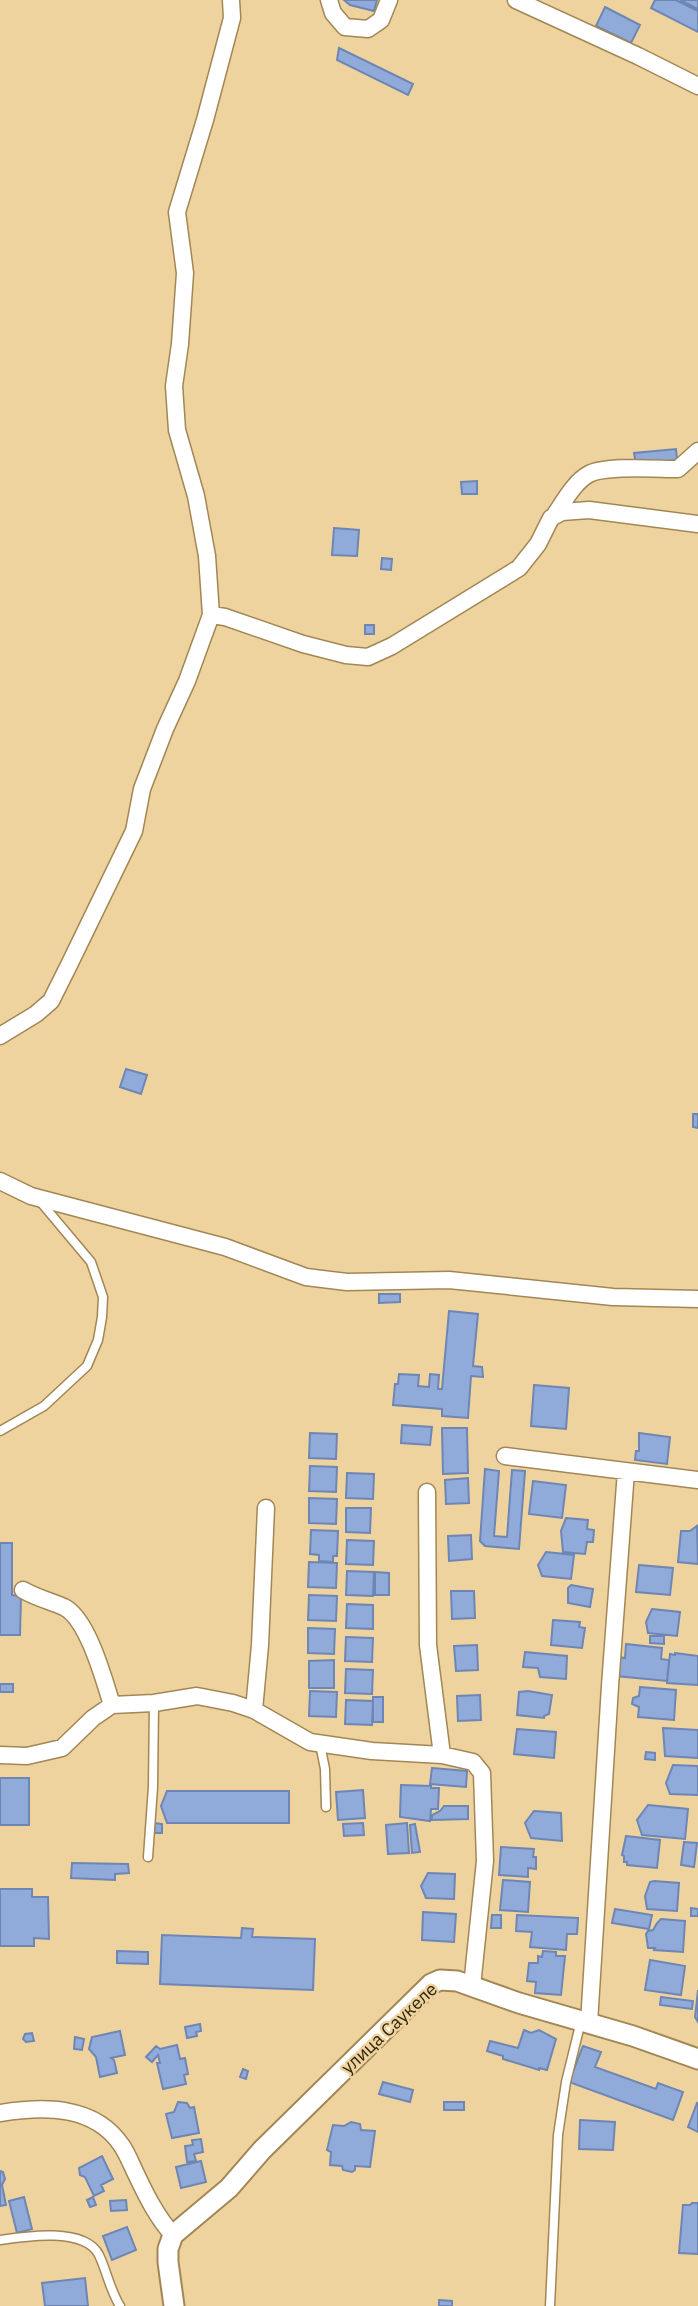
<svg xmlns="http://www.w3.org/2000/svg" width="698" height="2306" font-family="'IBM Plex Sans',sans-serif">
<style>
.building{fill:#90aada;stroke:#6e86b4;stroke-width:2}
.lines{fill:none;stroke-linecap:round;stroke-linejoin:round}
.service-casing{stroke:#a28755;stroke-width:11}
.minor-casing{stroke:#a28755;stroke-width:19}
.tertiary-casing{stroke:#a28755;stroke-width:23}
.service{stroke:#fff;stroke-width:8}
.minor{stroke:#fff;stroke-width:16}
.tertiary{stroke:#fff;stroke-width:19}
.labels{text-anchor:middle;dominant-baseline:central;stroke-width:5;stroke-linejoin:round;paint-order:stroke}
.street-label{font-size:18px;fill:#2f2510;stroke:#efd39e}
</style>
<rect width="100%" height="100%" fill="#efd39e"/>
<path class="building" d="M344,0H377L374,11L350,5Z
M655,0H676L698,11V32L651,8Z
M680,0H698V9Z
M605,7L640,25L631,43L596,26Z
M339,48L413,84L408,95L337,60Z
M676,449L677,460L636,465L634,453Z
M477,481V494H462L461,482Z
M334,528L359,530L357,556L332,555Z
M382,558L392,559L391,570L381,569Z
M365,625H374V634H365Z
M126,1069L147,1075L141,1094L120,1087Z
M693,1114H698V1128L693,1127Z
M379,1294H400V1302L379,1303Z
M449,1311L478,1314L473,1366L482,1367L483,1377L471,1376L468,1418L442,1416V1409L393,1405L395,1384H398L399,1374L419,1375L418,1386L429,1387L430,1374L439,1375L438,1389H442Z
M534,1385L569,1388L566,1429L531,1426Z
M402,1425L432,1427L430,1445L401,1443Z
M442,1428H467L468,1473L443,1474Z
M310,1433L337,1434L336,1459L309,1458Z
M639,1433L670,1437L667,1464L635,1460L636,1451H639Z
M310,1466L337,1467L336,1492L309,1491Z
M485,1469L499,1471L494,1536L507,1537L512,1470L525,1471L519,1549L485,1546L480,1541Z
M347,1473L374,1474L373,1499L346,1498Z
M468,1478L469,1503L446,1504L445,1480Z
M533,1481L566,1485L562,1518L529,1514Z
M309,1498L337,1499L336,1524L309,1523Z
M346,1508H371L370,1533L346,1532Z
M566,1518L588,1520L587,1529L594,1530L593,1542H587L585,1554L563,1552L561,1531Z
M697,1526L698,1564L678,1562L681,1531H690Z
M311,1530L338,1531L337,1556H333V1562L319,1561V1555L310,1554Z
M471,1535L472,1559L449,1561L448,1536Z
M347,1540L374,1541L373,1565L346,1564Z
M0,1543H12V1595L21,1596L20,1635H0Z
M546,1552L574,1555L571,1579L542,1576L538,1565Z
M309,1562L337,1563L336,1588L308,1587Z
M639,1565L673,1568L670,1595L636,1592Z
M347,1571L374,1572L373,1596L346,1595Z
M375,1572L389,1573V1595H375Z
M571,1585L593,1589L590,1607L568,1603V1588Z
M451,1591H474L475,1618L452,1619Z
M309,1595L337,1596L336,1621L308,1620Z
M347,1604L373,1605V1629L346,1628Z
M652,1609L680,1612L677,1636L648,1633L646,1622Z
M553,1620L580,1622L579,1627L585,1628L582,1648L551,1645Z
M308,1628L335,1629L334,1654L308,1653Z
M650,1636H664V1644L650,1643Z
M346,1637L373,1638L372,1662L345,1661Z
M626,1644L662,1648L661,1659L669,1660L667,1681L616,1676L618,1657L625,1658Z
M477,1645L478,1670L456,1671L454,1646Z
M525,1652L567,1656L566,1679L540,1677L538,1668L523,1667Z
M675,1653L698,1656V1685L667,1683L670,1654L675,1655Z
M334,1660V1688H309V1661Z
M346,1669L373,1670L372,1694L345,1693Z
M0,1684H13V1692H0Z
M640,1687L676,1690L674,1720L638,1717L639,1707L632,1704L633,1698L639,1696Z
M310,1691L337,1692L336,1717L309,1716Z
M528,1691L552,1695L549,1714L544,1716V1718L517,1715L519,1692Z
M480,1695L481,1720L458,1721L457,1696Z
M373,1697H383V1722H373Z
M346,1700L373,1701L372,1725L345,1724Z
M663,1728L698,1730V1758L665,1756Z
M517,1729L556,1732L554,1758L514,1754Z
M646,1752L655,1753V1760L645,1759Z
M673,1765L698,1766V1795L670,1794L666,1783Z
M432,1768L467,1771L466,1787L430,1784Z
M0,1778H29V1825H0Z
M401,1785L431,1786V1788H439L438,1809H431L430,1821L400,1817Z
M363,1790L365,1818L338,1820L336,1792Z
M167,1791H289V1823H167L161,1806Z
M648,1805L688,1809L685,1839L642,1835L637,1820Z
M444,1806H468V1819L432,1820V1815L440,1811Z
M534,1811L561,1813L562,1841L531,1838L525,1823Z
M155,1823L162,1824V1833H154Z
M363,1823L364,1835L344,1836L343,1824Z
M407,1823L409,1853L388,1854L386,1825Z
M415,1824L420,1852L412,1853L410,1825Z
M626,1836L660,1840L657,1868L627,1865V1862H624V1856L622,1855Z
M684,1842L697,1843L694,1867L681,1865Z
M501,1847L534,1849L533,1857H536V1869L528,1868V1877L499,1875Z
M72,1863L128,1864L129,1873L115,1874V1880L71,1878Z
M428,1873L455,1874L454,1899L426,1898L421,1886Z
M503,1880L530,1882L528,1912L500,1910Z
M654,1881L679,1883L677,1911L647,1909L645,1896L650,1882Z
M0,1889H32V1897H48L49,1939L34,1938V1946H0Z
M691,1908L698,1909V1916H691Z
M615,1909L652,1915L649,1929L612,1923Z
M423,1912L456,1914L454,1942L422,1940Z
M492,1915H501V1928H491Z
M517,1915L578,1918L577,1934H567L566,1950L530,1947L532,1932L516,1931Z
M661,1919L685,1921L683,1952L654,1950L655,1948H648L646,1934L648,1931L653,1930L657,1923Z
M242,1928L253,1929L252,1937L315,1939L313,1990L160,1984L162,1935L241,1938Z
M117,1951L148,1952V1964L117,1963Z
M543,1951L556,1952V1956H565L561,1995L535,1993L536,1982L527,1981L529,1963H538V1956L542,1957Z
M650,1960L685,1966L681,1995L645,1990Z
M698,1990V2022L695,2017Z
M661,1997L693,2001L692,2009L660,2005Z
M200,2024L201,2031L196,2032L197,2036L187,2038L185,2027Z
M524,2030L531,2033L539,2030L556,2039L547,2070L539,2068V2070L503,2059V2056L487,2051L490,2041L518,2048Z
M120,2031L125,2055L111,2058L114,2060L117,2073L100,2077L96,2057L89,2049L92,2037Z
M32,2033L34,2041L26,2042L23,2039L25,2034Z
M75,2037L84,2039L82,2050L74,2049Z
M177,2045L180,2059L185,2058L188,2074L184,2075L186,2084L163,2089L157,2063H160L158,2055L152,2062L146,2057L156,2046L160,2049Z
M583,2046L601,2052L595,2067L656,2089L658,2083L683,2092L673,2120L569,2082Z
M243,2069L248,2071L246,2079L240,2077Z
M383,2082L413,2090L410,2102L379,2094Z
M178,2102L187,2103L190,2108L194,2107L199,2133L172,2138L166,2114L174,2112Z
M444,2102H464V2110H444Z
M697,2103L698,2104V2132L688,2127Z
M580,2120L615,2122L613,2150L579,2149Z
M351,2122L360,2124L361,2130L375,2131L370,2167L355,2166V2170L352,2172L343,2170L342,2166L330,2165L331,2152L327,2150L333,2125L344,2126Z
M201,2139L203,2152L194,2154L196,2161L187,2162L185,2146L193,2145L192,2140Z
M102,2156L113,2179L101,2185L104,2191L94,2196L85,2177L80,2175L79,2168Z
M201,2161L206,2182L181,2188L176,2167Z
M0,2171L3,2172L5,2179L2,2185L6,2205L0,2206Z
M24,2197L32,2229L17,2233L9,2201Z
M93,2197L96,2205L90,2207L87,2200Z
M126,2200L127,2210L111,2211L110,2201Z
M692,2203H698V2254L679,2253L683,2205H690Z
M127,2227L136,2250L112,2260L103,2236Z
M85,2278L88,2306H45L42,2283Z
M439,2300L452,2301V2306H439Z"/>
<g class="lines">
<g class="service-casing">
<path id="service" d="M0,1431L44,1406L87,1366L98,1340L102,1317L103,1297L91,1262L39,1200
M320,1744L325,1769L326,1807
M148,1857L153,1787L154,1703
M0,2240C26,2236 85,2227 99,2255C107,2272 110,2290 120,2306
M550,2306L558,2135L566,2082L581,2021"/>
</g>
<g class="minor-casing">
<path id="minor" d="M329,0L333,13L345,27L368,29L381,20L389,0
M516,0L638,56L698,86
M554,516C563,503 574,482 589,474C606,465 658,469 678,469L698,451
M211,615L225,617L303,644L346,655L368,657L392,646L519,568L538,544L551,518L562,512L589,510L698,524
M0,1036L36,1014L51,1001L69,965L134,831L142,789L165,729L187,681L211,615L207,556L196,496L177,430L174,386L180,344L185,273L177,212L205,120L232,18L231,0
M0,1181L31,1196L225,1247L306,1277L347,1282L449,1280L613,1297L698,1299
M505,1456L698,1480
M427,1492L428,1645L442,1755
M23,1590C37,1598 50,1601 64,1607C88,1619 104,1680 112,1705
M254,1710L260,1645L266,1508
M0,1755L27,1756L62,1748L93,1718L112,1705L154,1703L197,1696L233,1703L254,1710L310,1742L372,1751L442,1755L473,1762L482,1773L485,1861L472,1986
M589,2023L610,1686L626,1471
M0,2113C44,2106 95,2105 122,2146C128,2155 132,2166 137,2176C147,2197 157,2217 173,2235"/>
</g>
<g class="tertiary-casing">
<path id="tertiary" d="M174,2306L168,2262V2249L173,2235L229,2188L262,2150L431,1984L440,1980L457,1981L519,2003L633,2036L698,2059"/>
</g>
<use href="#service" class="service"/>
<use href="#minor" class="minor"/>
<use href="#tertiary" class="tertiary"/>
</g>
<g class="labels">
<g class="street-label">
<text transform="translate(389 2028) rotate(-43)">улица Саукеле</text>
</g>
</g>
</svg>
